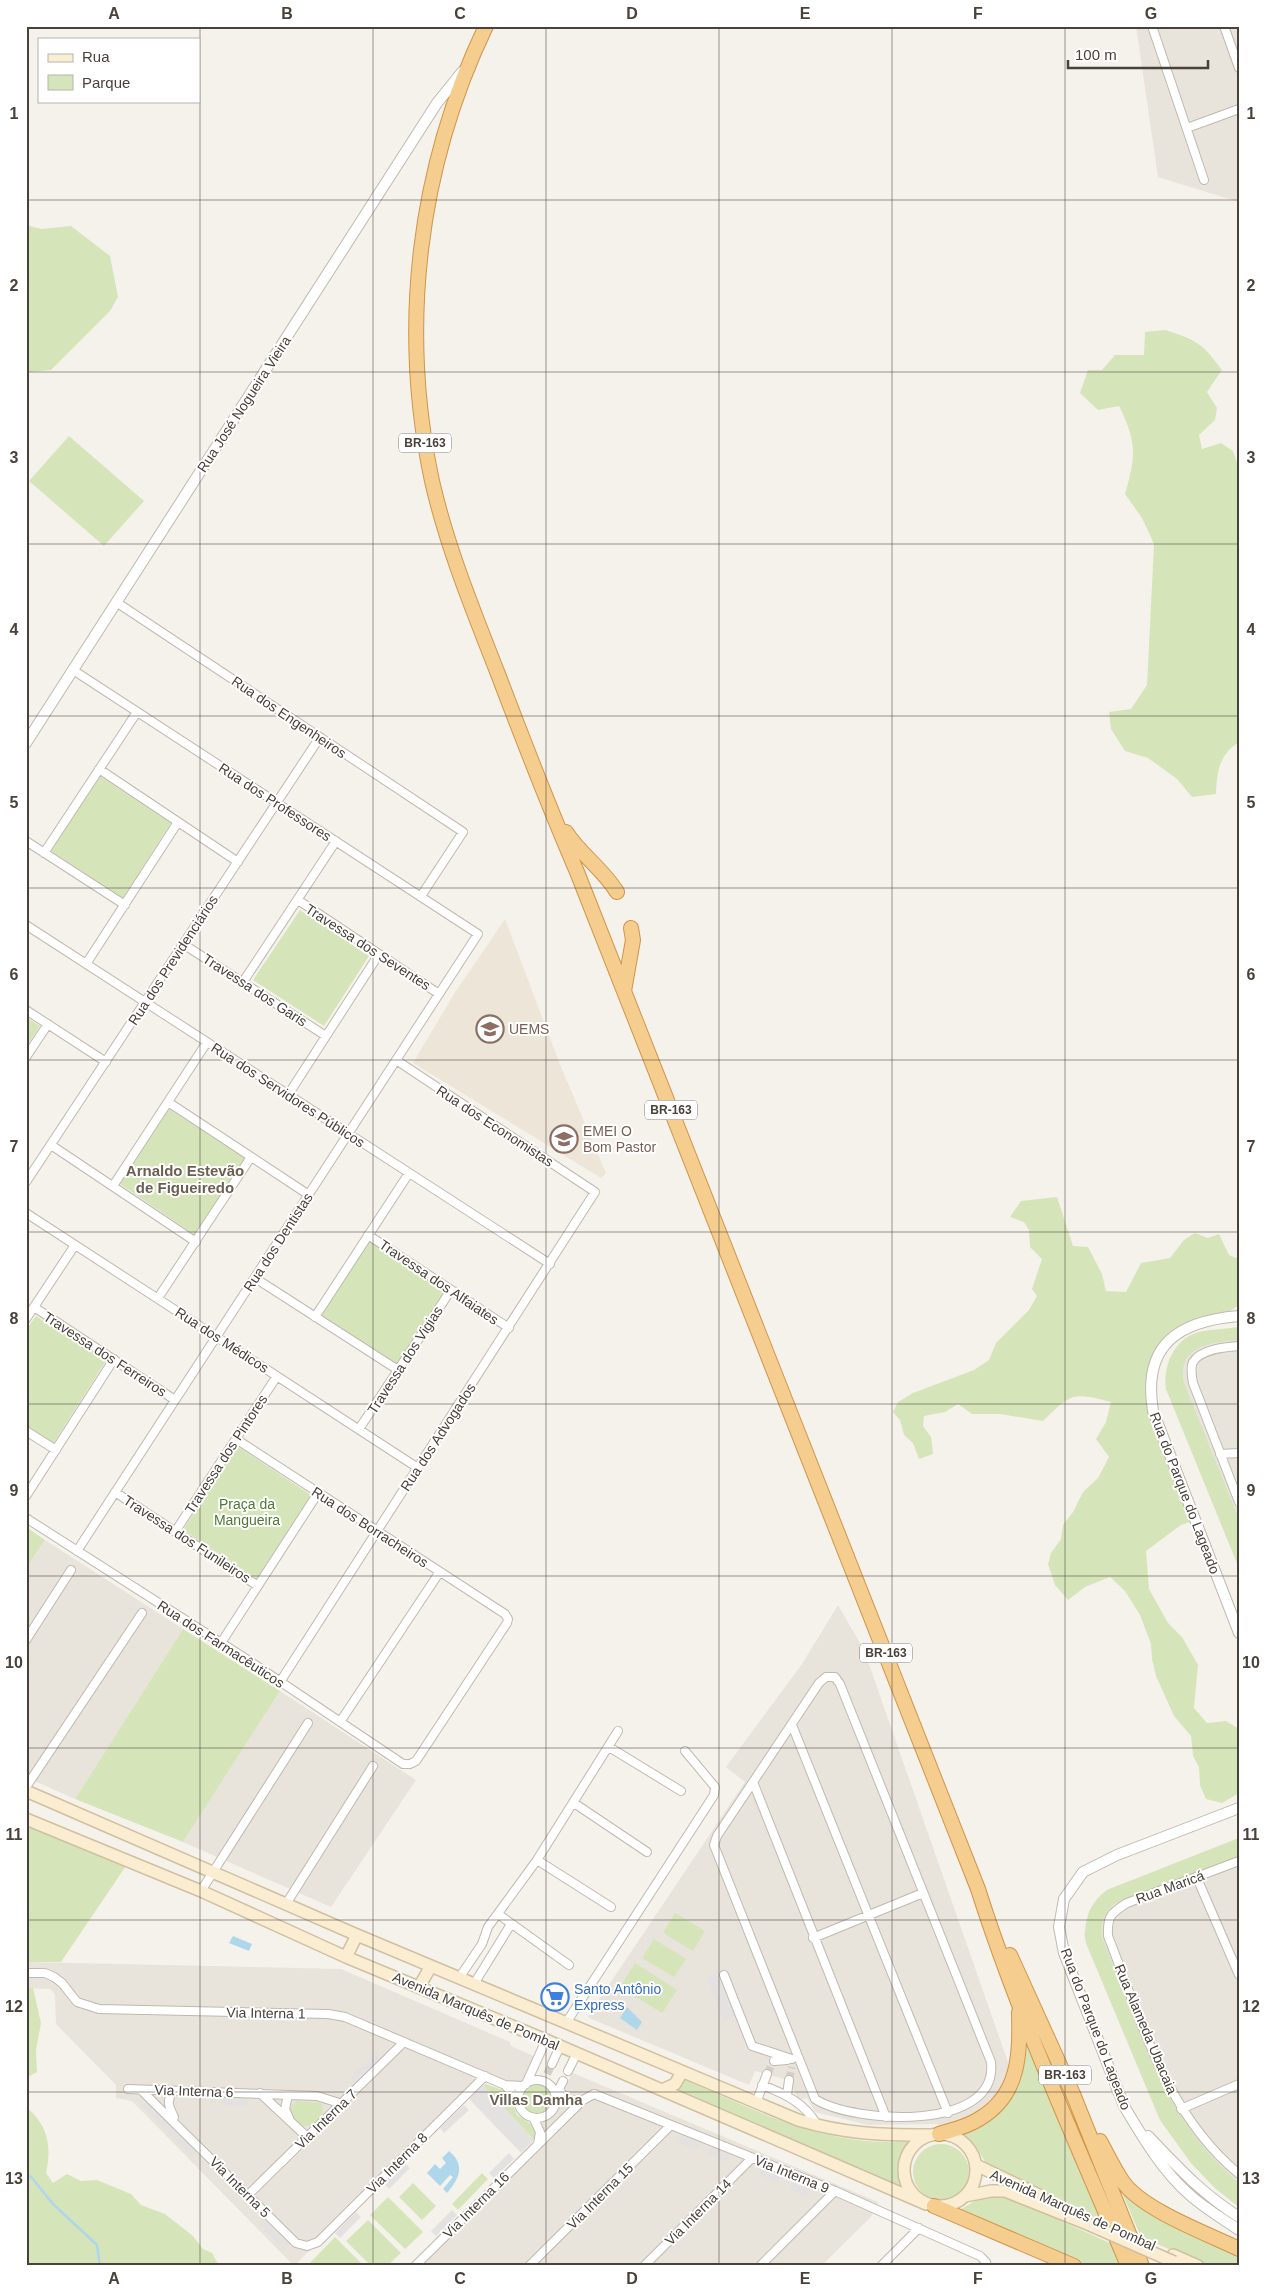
<svg xmlns="http://www.w3.org/2000/svg" width="1265" height="2292" font-family="Arial,sans-serif">
<style>
.residential{fill:#e8e3db}
.education{fill:#ede5d8}
.green{fill:#d5e5b9}
.parking{fill:#e4e2e0}
.water{fill:#afd7eb}
.lines{fill:none;stroke-linecap:round;stroke-linejoin:round}
.stream{stroke:#afd7eb;stroke-width:2.5}
.minor-tunnel{stroke:#d3cfc8;stroke-width:8;stroke-dasharray:8 4;stroke-linecap:butt}
.minor-casing{stroke:#c0b9af;stroke-width:10}
.tertiary-casing{stroke:#c0b9af;stroke-width:12}
.secondary-casing{stroke:#d0c0a0;stroke-width:14}
.trunk-casing{stroke:#d1954a;stroke-width:16}
.minor{stroke:#fff;stroke-width:8}
.tertiary{stroke:#fff;stroke-width:10}
.secondary{stroke:#fbedd1;stroke-width:11}
.trunk{stroke:#f4cd8f;stroke-width:14}
.secondary-bridge-casing{stroke:#d0c0a0;stroke-width:14;stroke-linecap:butt}
.secondary-bridge{stroke:#fbedd1;stroke-width:11}
.grid{fill:none;stroke:#49423a;stroke-width:1;stroke-opacity:0.55}
.labels{text-anchor:middle;dominant-baseline:central;stroke-width:4;stroke-linejoin:round;paint-order:stroke}
.shield{fill:#fff;stroke:#807b75;stroke-width:1}
.shield-label{font-size:12px;font-weight:bold;fill:#49423a}
.street-label{font-size:14px;fill:#49423a;stroke:#fff}
.education-label{font-size:14px;fill:#785e54;stroke:#fff;text-anchor:start}
.park-label{font-size:14px;fill:#517731;stroke:#fff}
.shop-label{font-size:14px;fill:#366cbe;stroke:#fff;text-anchor:start}
.neighbourhood-label{font-size:15px;font-weight:bold;fill:#6b5f52;stroke:#fff}
.neatline{fill:none;stroke:#49423a;stroke-width:2}
.grid-label{font-size:16px;text-anchor:middle;font-weight:bold;fill:#49423a}
</style>
<rect width="100%" height="100%" fill="#f5f2ec"/>
<path class="residential" d="M1136,26H1239V202L1158,177Z
M1239,1327V1568L1166,1389L1165,1381L1169,1359L1184,1340L1199,1332Z
M45,1540L183,1629L75,1799L26,1777V1568Z
M838,1605L864,1650L1010,2068V2073L997,2095L978,2114L962,2122L939,2127L938,2124L868,2125L815,2112L807,2098L801,2100L798,2098L789,2082L792,2081L755,2071L749,2085L589,2018L588,2016L745,1782L726,1767L802,1664Z
M280,1691L416,1780L331,1907L183,1842Z
M1239,1838V2207L1215,2188L1191,2163L1160,2120L1086,1943L1084,1935L1089,1911L1097,1899L1107,1890Z
M26,1962L341,1969L510,2042L511,2046L538,2058L523,2086L485,2076L294,2266L132,2101L116,2098V2085L56,2024L55,1994L50,1989L26,1988Z
M568,2071L878,2202L871,2217L821,2266H415L538,2144L534,2119L542,2118L551,2113L556,2106V2095L570,2078V2072Z"/>
<path class="education" d="M505,919L561,1067L606,1173L601,1178L413,1063L454,994Z"/>
<path class="green" d="M26,225L41,229L71,226L110,256L118,297L110,311L51,370L30,372L26,368Z
M1165,330C1197,340 1202,343 1222,370L1207,392L1217,408L1215,420L1199,435L1202,449L1221,443L1233,451L1239,468V742C1219,755 1217,771 1216,794L1192,797L1177,779L1148,758L1125,751L1111,729L1109,712L1131,709L1147,685L1154,544L1142,518L1125,494C1136,456 1137,442 1119,406L1098,410L1080,393L1088,370H1102L1115,355H1144L1145,332Z
M69,436L144,501L104,546L29,481Z
M100,776L171,823L123,898L51,851Z
M300,910L369,956L324,1026L253,980Z
M26,1017L40,1026L26,1047Z
M169,1109L245,1158L195,1235L120,1184Z
M1057,1197L1073,1246L1088,1247L1102,1274L1106,1291L1126,1292L1141,1263L1170,1258L1184,1240L1195,1233L1208,1238L1219,1234L1229,1255L1239,1259V1305L1230,1311L1199,1317L1175,1330L1148,1373L1146,1400L1193,1521L1181,1525L1146,1551L1149,1589L1168,1623L1182,1637L1198,1665L1194,1708L1207,1723L1226,1721L1239,1729V1793L1222,1803L1206,1799L1200,1785L1199,1767L1193,1756L1191,1736L1174,1716L1156,1676L1152,1659L1151,1644L1140,1615L1125,1591L1110,1577L1085,1587L1068,1600L1055,1585L1048,1564L1051,1553L1061,1539L1063,1525L1073,1512L1083,1492L1098,1478L1109,1457L1096,1439L1106,1422L1111,1402C1072,1392 1072,1393 1043,1421L1000,1414H972L958,1404L945,1412L924,1416L923,1426L931,1437L933,1454L919,1459L913,1443L904,1435L900,1420L893,1412L898,1402L913,1393L974,1370L989,1360L996,1343L1029,1310L1037,1296L1032,1289L1042,1259L1030,1247L1029,1230L1024,1222L1010,1217L1021,1201Z
M370,1241L445,1291L397,1364L321,1315Z
M36,1316L106,1361L53,1444L26,1427V1330Z
M1239,1327V1340C1212,1342 1176,1346 1184,1383L1239,1519V1568L1166,1389C1163,1366 1174,1338 1199,1332C1212,1329 1226,1329 1239,1327Z
M237,1446L311,1495L257,1579L183,1530Z
M26,1527L45,1540L26,1568Z
M183,1629L280,1691L183,1842L75,1799Z
M26,1823L126,1866L61,1962H26Z
M1239,1838V1856L1114,1904C1103,1914 1099,1925 1103,1940C1139,2028 1163,2119 1239,2183V2207L1215,2188L1191,2163L1160,2120L1086,1943C1083,1922 1089,1903 1107,1890Z
M675,1913L705,1931L693,1951L663,1933Z
M654,1939L686,1959L674,1977L642,1958Z
M635,1963L677,1990L662,2013L620,1987Z
M26,1988H33L41,2023L36,2050L37,2072L26,2078Z
M1027,2046L1100,2220L987,2165L975,2145L962,2134L1017,2086L1024,2067Z
M683,2079C761,2112 824,2148 912,2141C899,2155 896,2172 905,2188L674,2091Z
M522 2099a15 15 0 1 1 30 0a15 15 0 1 1-30 0Z
M486,2084L508,2092L517,2115L537,2128L536,2139L534,2140L483,2085Z
M297,2101L321,2103C327,2114 318,2119 311,2126H302C295,2119 288,2115 292,2105Z
M26,2107C48,2124 52,2148 46,2173L53,2183L67,2174L81,2181L97,2180L131,2194L141,2205L165,2214L193,2236L203,2249L212,2253L219,2266H26Z
M913 2172a28 28 0 1 1 56 0a28 28 0 1 1-56 0Z
M482,2173L488,2179L458,2210L452,2204Z
M413,2183L436,2206L422,2220L399,2197Z
M1120,2188L1239,2252V2266H1208L1141,2237Z
M1003,2196L1011,2198L1112,2244L1121,2266H1084L958,2211L978,2199Z
M388,2197L423,2232L405,2249L370,2215Z
M368,2220L401,2253L387,2266H371L346,2241Z
M335,2237L364,2266H307Z"/>
<path class="parking" d="M728,1968L745,2012L723,2021L706,1977Z
M376,2053L382,2059L355,2084L350,2078Z
M483,2085L534,2140L521,2153L469,2099Z
M222,2098H248V2106L222,2105Z
M148,2101L197,2150L191,2156L142,2106Z
M464,2105L469,2110L444,2133L440,2128Z
M682,2134L700,2142L696,2150L678,2142Z
M711,2146L730,2155L726,2162L708,2154Z
M509,2153L514,2159L494,2178L489,2173Z
M405,2163L410,2168L389,2189L384,2184Z
M762,2169L780,2177L777,2184L759,2176Z
M792,2181L810,2190L807,2197L789,2189Z
M452,2210L457,2215L436,2236L431,2231Z
M356,2212L361,2217L340,2238L335,2233Z
M264,2219L289,2244L283,2250L259,2224Z"/>
<path class="water" d="M233,1936L252,1944L249,1951L229,1943Z
M627,2007L642,2022L637,2030L620,2018Z
M449,2151C466,2165 459,2179 447,2193L443,2189L453,2177L450,2175L440,2186L427,2173L435,2164L440,2169L446,2163L442,2158Z"/>
<g class="lines">
<path class="stream" d="M26,2174L32,2178L53,2204L97,2245L100,2266"/>
<path class="minor-tunnel" d="M547,2074L552,2064
M767,2074L774,2061
M789,2080L792,2067"/>
<g class="minor-casing">
<path id="minor" d="M1152,26L1204,180
M1224,26L1239,68
M1187,128L1239,109
M116,602L463,832L421,896
M73,670L478,934L77,1551
M99,769L238,862
M26,841L125,905
M44,853L137,712
M298,900L439,994
M26,925L550,1264
M183,944L326,1036
M86,964L178,822
M243,982L336,841
M26,1010L106,1062
M26,1057L48,1024
M288,1095L379,954
M168,1102L309,1195
M51,1145L196,1242
M26,1182L320,737
M113,1186L207,1042
M26,1213L418,1468
M368,1235L509,1328
M255,1278L398,1370
M158,1298L251,1157
M34,1307L175,1400
M315,1317L409,1173
M26,1319L75,1245
M1239,1346C1225,1347 1201,1349 1193,1362C1190,1368 1192,1377 1193,1383L1239,1502
M359,1429L451,1290
M26,1431L56,1450
M1220,1454L1239,1453
M115,1492L258,1586
M26,1496L114,1359
M26,1518L254,1664L403,1764H410L416,1761L507,1623L508,1619L505,1614L236,1439
M175,1532L277,1376
M26,1640L71,1570
M221,1643L318,1493
M826,1677H835L840,1684L991,2062C999,2132 854,2124 815,2099L714,1845L717,1836L819,1683Z
M280,1682L595,1192L396,1060
M340,1722L439,1573
M792,1725L948,2113
M609,1747L681,1791
M753,1782L886,2117
M26,1787L142,1613
M574,1803L647,1852
M537,1860L611,1907
M1239,1861L1127,1903C1111,1913 1107,1916 1108,1936C1141,2020 1166,2114 1239,2174
M1197,1878L1239,1975
M201,1891L308,1723
M286,1904L373,1766
M498,1914L569,1965
M813,1938L923,1893
M26,1973H45L54,1977L62,1983L77,2002L99,2009L328,2014L345,2017L505,2085L523,2086
M724,1975L752,2046L792,2059
M459,1978L482,1944L488,1927L537,1860L618,1731
M474,1984L511,1924
M566,2023L714,1795L715,1787L685,1751
M774,2061L787,2060
M552,2064L560,2046
M568,2071L577,2053
M518 2099a19 19 0 1 1 38 0a19 19 0 1 1-38 0Z
M526,2084L546,2040
M505,2085L518,2101
M762,2085C785,2094 805,2103 817,2125
M128,2089L317,2096L342,2104
M559,2089C565,2100 570,2102 583,2100
M141,2090L296,2243L307,2246L318,2242L485,2076
M173,2091C166,2101 169,2107 174,2117
M260,2093L307,2137
M557,2093L563,2081
M288,2095L285,2109L289,2118
M787,2095L789,2080
M756,2103L767,2074
M1181,2109L1239,2084
M534,2119L540,2132L538,2144
M248,2195L404,2042
M415,2266L583,2100L594,2094L835,2191L980,2256L986,2262L987,2266
M529,2266L670,2126
M644,2266L752,2158
M760,2266L835,2191
M881,2266L919,2228"/>
</g>
<g class="tertiary-casing">
<path id="tertiary" d="M26,743L437,103L462,72
M1239,1316C1178,1321 1142,1345 1153,1411L1239,1633
M1239,1808L1117,1855L1083,1872L1064,1899L1059,1927L1064,1953L1124,2106C1143,2138 1163,2172 1191,2196C1206,2209 1223,2219 1239,2230
M1148,2136C1178,2167 1202,2194 1239,2217"/>
</g>
<g class="secondary-casing">
<path id="secondary" d="M26,1791L357,1935L798,2120C846,2134 879,2135 929,2135
M26,1819L201,1891L346,1957L546,2040L926,2204
M346,1957L357,1935
M419,1987L431,1966
M662,2090L675,2084L682,2072
M904 2170a36 36 0 1 1 72 0a36 36 0 1 1-72 0Z
M976,2165L1041,2196
M965,2196L991,2191H1005L1090,2225
M1173,2255L1198,2266"/>
</g>
<g class="trunk-casing">
<path id="trunk" d="M486,26C418,168 399,327 432,481C447,547 473,610 498,674C523,740 549,807 577,872L978,1889C1019,2018 1076,2141 1128,2266
M566,832C580,854 603,869 617,892
M624,991L633,940L631,928
M1010,1955L1073,2094L1142,2266
M939,2134C952,2130 967,2127 979,2119C1020,2095 1020,2054 1019,2012
M1100,2141C1107,2154 1114,2169 1123,2182C1143,2210 1206,2233 1239,2249
M934,2206L1074,2266"/>
</g>
<use href="#minor" class="minor"/>
<use href="#tertiary" class="tertiary"/>
<use href="#secondary" class="secondary"/>
<use href="#trunk" class="trunk"/>
<g class="secondary-bridge-casing">
<path id="secondary-bridge" d="M1090,2225L1174,2262"/>
</g>
<use href="#secondary-bridge" class="secondary-bridge"/>
</g>
<path class="grid" d="M200,26V2266M373,26V2266M546,26V2266M719,26V2266M892,26V2266M1065,26V2266M26,200H1239M26,372H1239M26,544H1239M26,716H1239M26,888H1239M26,1060H1239M26,1232H1239M26,1404H1239M26,1576H1239M26,1748H1239M26,1920H1239M26,2092H1239"/>
<defs>
<g id="university-ring" transform="scale(1.4375)"><circle r="9.5" fill="#fff" stroke="#8d6e63" stroke-width="1.5"/><path d="M0-5L7-2L0 1L-7-2ZM-4 1L0 2.5L4 1V4Q0 6-4 4Z" fill="#8d6e63"/></g>
<g id="school-ring" transform="scale(1.4375)"><circle r="9.5" fill="#fff" stroke="#8d6e63" stroke-width="1.5"/><path d="M0-5L7-2L0 1L-7-2ZM-4 1L0 2.5L4 1V4Q0 6-4 4Z" fill="#8d6e63"/></g>
<g id="supermarket-ring" transform="scale(1.4375)"><circle r="9.5" fill="#fff" stroke="#3f7fe0" stroke-width="1.5"/><path d="M-6-5.5h2.5l.6 2H6L4.5 2H-2.5L-4.4-4H-6ZM-1.5 3.2a1.3 1.3 0 1 0 .1 0ZM3 3.2a1.3 1.3 0 1 0 .1 0Z" fill="#3f7fe0"/></g>
</defs>
<g fill-rule="evenodd">
<use href="#university-ring" x="490" y="1029"/>
<use href="#school-ring" x="564" y="1139"/>
<use href="#supermarket-ring" x="555" y="1997"/>
</g>
<g class="labels">
<g class="shield">
<rect x="399" y="433.5" width="52" height="19" rx="4"/>
<rect x="645" y="1100.5" width="52" height="19" rx="4"/>
<rect x="860" y="1643.5" width="52" height="19" rx="4"/>
<rect x="1039" y="2065.5" width="52" height="19" rx="4"/>
</g>
<g class="shield-label">
<text x="425" y="443">BR-163</text>
<text x="671" y="1110">BR-163</text>
<text x="886" y="1653">BR-163</text>
<text x="1065" y="2075">BR-163</text>
</g>
<g class="street-label">
<text transform="translate(244 404) rotate(-57)">Rua José Nogueira Vieira</text>
<text transform="translate(289 717) rotate(34)">Rua dos Engenheiros</text>
<text transform="translate(275 802) rotate(33)">Rua dos Professores</text>
<text transform="translate(368 947) rotate(33)">Travessa dos Seventes</text>
<text transform="translate(173 960) rotate(-57)">Rua dos Previdenciários</text>
<text transform="translate(255 990) rotate(33)">Travessa dos Garis</text>
<text transform="translate(288 1095) rotate(33)">Rua dos Servidores Públicos</text>
<text transform="translate(495 1126) rotate(33)">Rua dos Economistas</text>
<text transform="translate(278 1242) rotate(-57)">Rua dos Dentistas</text>
<text transform="translate(439 1282) rotate(34)">Travessa dos Alfaiates</text>
<text transform="translate(222 1340) rotate(33)">Rua dos Médicos</text>
<text transform="translate(105 1354) rotate(33)">Travessa dos Ferreiros</text>
<text transform="translate(405 1360) rotate(-57)">Travessa dos Vigias</text>
<text transform="translate(438 1437) rotate(-57)">Rua dos Advogados</text>
<text transform="translate(226 1454) rotate(-57)">Travessa dos Pintores</text>
<text transform="translate(1185 1493) rotate(69)">Rua do Parque do Lageado</text>
<text transform="translate(370 1527) rotate(33)">Rua dos Borracheiros</text>
<text transform="translate(187 1539) rotate(33)">Travessa dos Funileiros</text>
<text transform="translate(221 1644) rotate(33)">Rua dos Farmacêuticos</text>
<text transform="translate(1170 1887) rotate(-20)">Rua Maricá</text>
<text transform="translate(476 2011) rotate(23)">Avenida Marquês de Pombal</text>
<text transform="translate(266 2013) rotate(1)">Via Interna 1</text>
<text transform="translate(1096 2029) rotate(69)">Rua do Parque do Lageado</text>
<text transform="translate(1146 2029) rotate(67)">Rua Alameda Ubacaia</text>
<text transform="translate(194 2091) rotate(2)">Via Interna 6</text>
<text transform="translate(326 2119) rotate(-44)">Via Interna 7</text>
<text transform="translate(397 2163) rotate(-45)">Via Interna 8</text>
<text transform="translate(792 2174) rotate(22)">Via Interna 9</text>
<text transform="translate(240 2187) rotate(45)">Via Interna 5</text>
<text transform="translate(600 2196) rotate(-45)">Via Interna 15</text>
<text transform="translate(476 2205) rotate(-45)">Via Interna 16</text>
<text transform="translate(1073 2210) rotate(24)">Avenida Marquês de Pombal</text>
<text transform="translate(698 2212) rotate(-45)">Via Interna 14</text>
</g>
<g class="education-label">
<text x="509" y="1029">UEMS</text>
<text x="583" y="1131">EMEI O<tspan x="583" dy="16">Bom Pastor</tspan></text>
</g>
<g class="park-label">
<text x="247" y="1504">Praça da<tspan x="247" dy="16">Mangueira</tspan></text>
</g>
<g class="shop-label">
<text x="574" y="1989">Santo Antônio<tspan x="574" dy="16">Express</tspan></text>
</g>
<g class="neighbourhood-label">
<text x="185" y="1170">Arnaldo Estevão<tspan x="185" dy="17">de Figueiredo</tspan></text>
<text x="536" y="2099">Villas Damha</text>
</g>
</g>
<rect width="1265" height="2292" fill="none" stroke="#ffffff" stroke-width="55"/>
<rect x="38" y="38" width="162" height="65" fill="#ffffff" stroke="#b6b3b0"/>
<rect x="48" y="54" width="25" height="8" fill="#fbedd1" stroke="#b6b3b0"/>
<text x="82" y="62" font-size="15" fill="#49423a">Rua</text>
<rect x="48" y="75" width="25" height="15" fill="#d5e5b9" stroke="#b6b3b0"/>
<text x="82" y="88" font-size="15" fill="#49423a">Parque</text>
<path d="M1068 60v8h140v-8" fill="none" stroke="#49423a" stroke-width="2.5"/>
<text x="1075" y="60" font-size="15" fill="#49423a" stroke="#ffffff" stroke-width="4" paint-order="stroke">100 m</text>
<rect x="28" y="28" width="1210" height="2236" class="neatline"/>
<g class="grid-label">
<text x="114" y="19">A</text>
<text x="287" y="19">B</text>
<text x="460" y="19">C</text>
<text x="632" y="19">D</text>
<text x="805" y="19">E</text>
<text x="978" y="19">F</text>
<text x="1151" y="19">G</text>
<text x="14" y="119">1</text>
<text x="1251" y="119">1</text>
<text x="14" y="291">2</text>
<text x="1251" y="291">2</text>
<text x="14" y="463">3</text>
<text x="1251" y="463">3</text>
<text x="14" y="635">4</text>
<text x="1251" y="635">4</text>
<text x="14" y="808">5</text>
<text x="1251" y="808">5</text>
<text x="14" y="980">6</text>
<text x="1251" y="980">6</text>
<text x="14" y="1152">7</text>
<text x="1251" y="1152">7</text>
<text x="14" y="1324">8</text>
<text x="1251" y="1324">8</text>
<text x="14" y="1496">9</text>
<text x="1251" y="1496">9</text>
<text x="14" y="1668">10</text>
<text x="1251" y="1668">10</text>
<text x="14" y="1840">11</text>
<text x="1251" y="1840">11</text>
<text x="14" y="2012">12</text>
<text x="1251" y="2012">12</text>
<text x="14" y="2184">13</text>
<text x="1251" y="2184">13</text>
<text x="114" y="2284">A</text>
<text x="287" y="2284">B</text>
<text x="460" y="2284">C</text>
<text x="632" y="2284">D</text>
<text x="805" y="2284">E</text>
<text x="978" y="2284">F</text>
<text x="1151" y="2284">G</text>
</g>
</svg>
